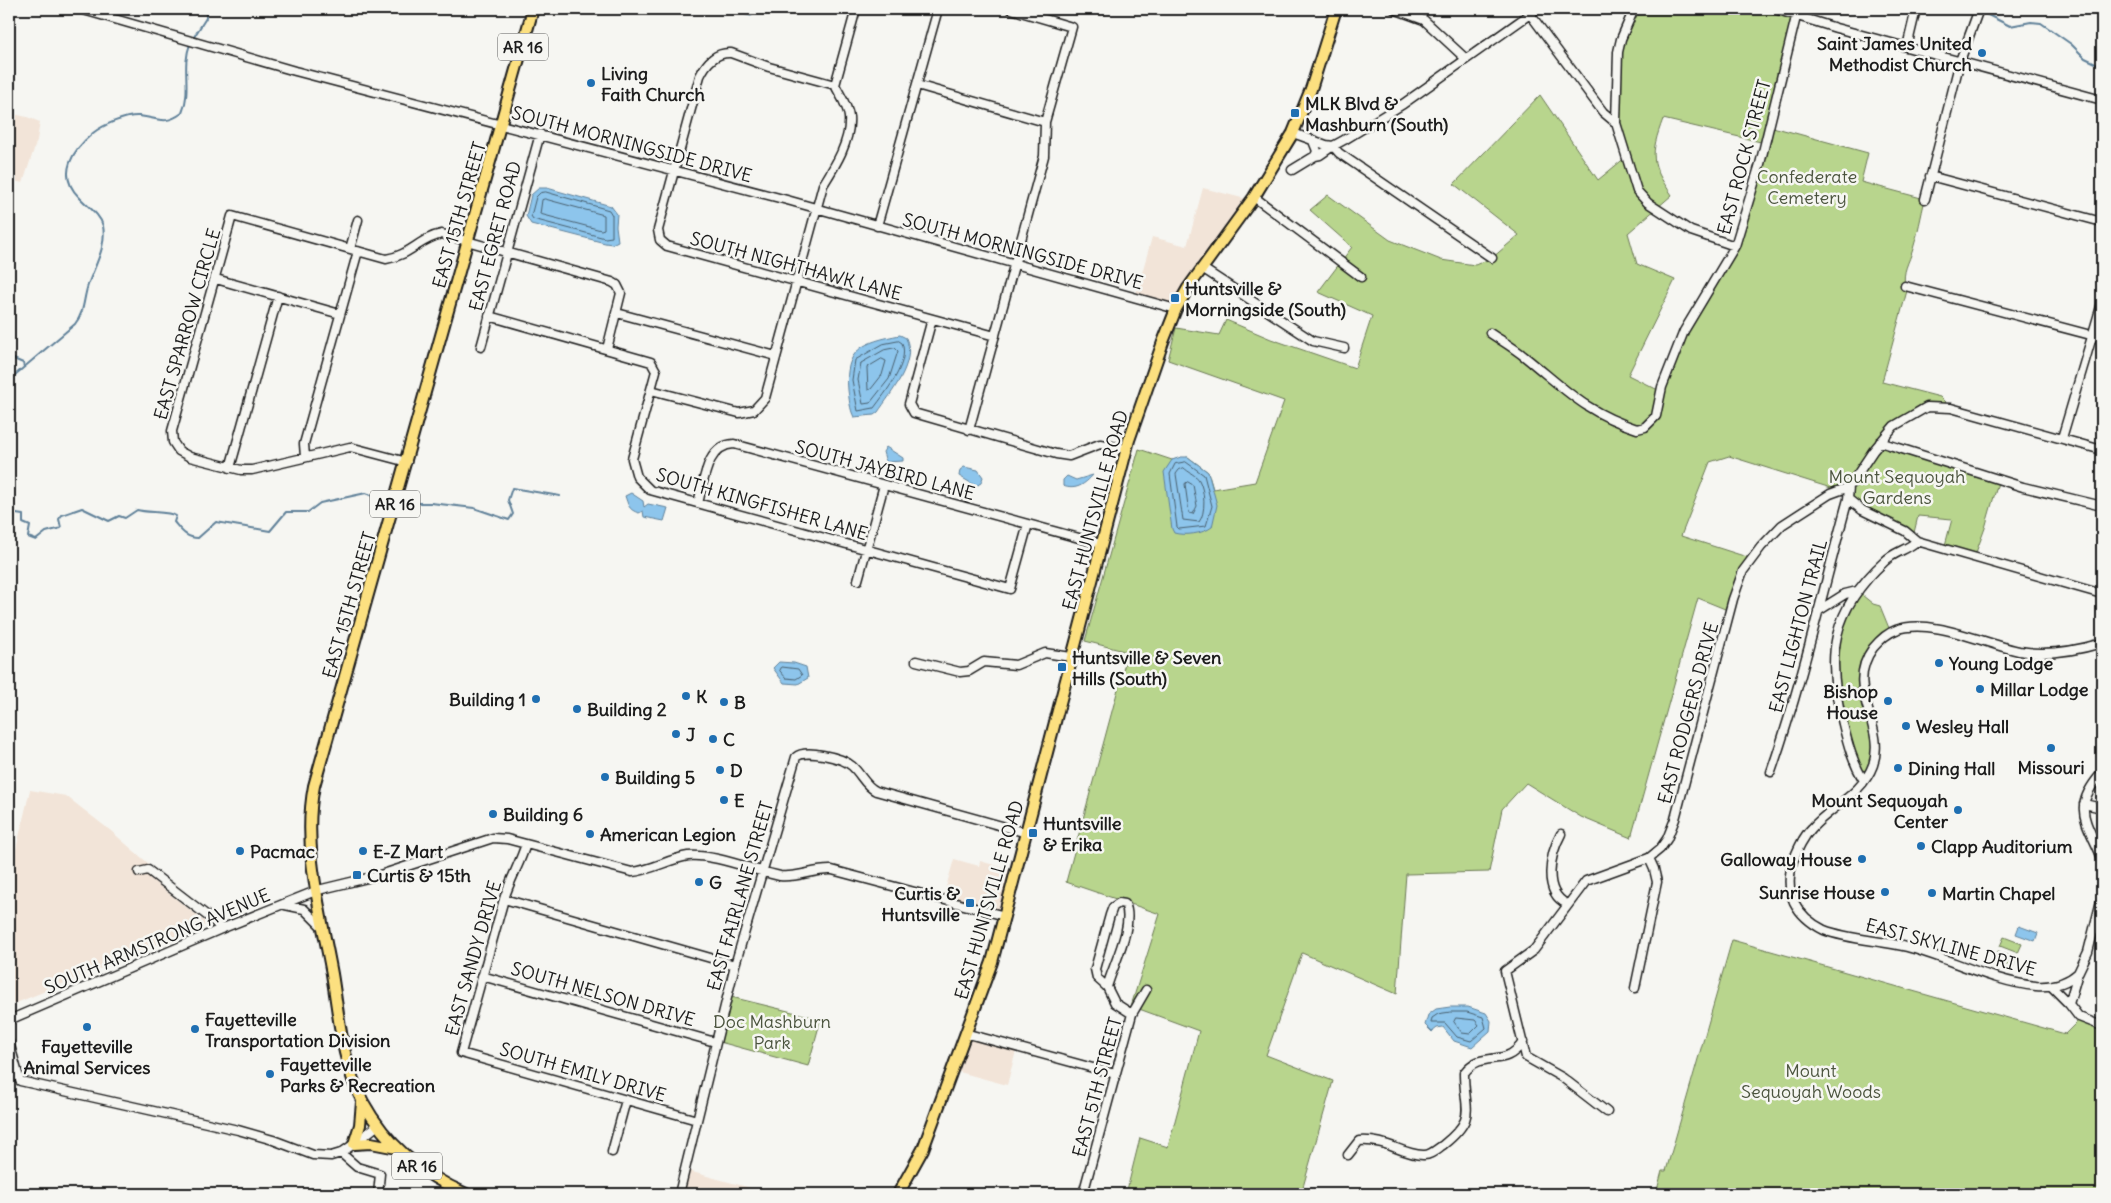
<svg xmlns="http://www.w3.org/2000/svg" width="2111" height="1203" font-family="Delius,sans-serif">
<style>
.built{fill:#f2e4d8}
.green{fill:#b8d58d;stroke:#6a7854;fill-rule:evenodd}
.water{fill:#8dc5ec;stroke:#608199}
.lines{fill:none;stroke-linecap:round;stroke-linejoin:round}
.shore{stroke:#49606f;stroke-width:1}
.stream{stroke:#608199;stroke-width:2}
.minor-casing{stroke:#1c1c1c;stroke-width:11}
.major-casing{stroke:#1c1c1c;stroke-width:14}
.minor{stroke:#f6f6f2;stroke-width:8}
.major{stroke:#fce080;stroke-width:10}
.poi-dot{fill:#1f6fb2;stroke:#f6f6f2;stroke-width:2}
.labels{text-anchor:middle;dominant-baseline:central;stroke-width:5;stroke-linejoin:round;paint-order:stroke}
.shield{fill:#f6f6f2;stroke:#5d5d5c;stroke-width:1}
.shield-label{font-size:16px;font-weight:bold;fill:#1c1c1c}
.poi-label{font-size:18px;font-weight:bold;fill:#1c1c1c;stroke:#f6f6f2;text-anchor:start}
.street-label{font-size:18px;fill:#1c1c1c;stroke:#f6f6f2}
.park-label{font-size:18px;fill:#4b543e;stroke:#f6f6f2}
</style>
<rect width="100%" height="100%" fill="#f6f6f2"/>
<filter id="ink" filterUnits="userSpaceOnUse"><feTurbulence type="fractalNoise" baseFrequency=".02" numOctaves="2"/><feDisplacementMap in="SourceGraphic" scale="10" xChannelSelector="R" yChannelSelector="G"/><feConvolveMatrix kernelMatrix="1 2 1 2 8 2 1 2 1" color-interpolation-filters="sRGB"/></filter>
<g filter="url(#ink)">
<path class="built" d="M9,113L27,117L40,122L37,140L23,183L9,180Z
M1203,188L1246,199L1247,205L1176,309L1135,298L1152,237L1187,246Z
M30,790L66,796L111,831L149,864L152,880L208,924L9,1006V862H13Z
M954,859L979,866L980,861L1015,871L1004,914L943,898Z
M966,1035L1017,1047L1007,1085L952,1070Z
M685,1170L773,1194H679Z"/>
<path class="green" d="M1634,9H1775L1796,15L1769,126L1868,153L1861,182L1925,199C1921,216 1918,233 1913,249C1909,263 1902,271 1905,286L1908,287L1882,382L1940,397L1951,408L1920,405L1889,425L1847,483L1831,488L1729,456L1710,462L1681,536L1747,557L1725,609L1698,598L1631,838L1581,817L1526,783L1502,809L1489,872L1406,874L1397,994L1302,953L1266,1055L1333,1081L1301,1194H1126L1140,1138L1168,1147L1199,1031L1131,1006L1160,914L1066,882L1128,652L1085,641L1139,449L1172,460L1188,457L1208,472L1213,489L1255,482L1284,401L1168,360L1176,328L1219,335L1226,320L1271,339L1355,368L1372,316L1318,292L1352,247L1310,210L1328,195L1390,240L1441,260L1475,265L1492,258L1519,235L1454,184L1540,95L1598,180L1626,157L1616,123V65ZM1663,119L1765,143L1735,246L1684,331L1662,387L1656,389L1628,375L1675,280L1637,264L1628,233L1672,195C1650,164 1650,154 1663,119Z
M1880,442L1999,479L1985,528L1974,558L1944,549L1952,519L1918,516L1913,537L1848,499L1849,487Z
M1857,591L1873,604L1880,606L1891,633C1844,669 1872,695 1875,741C1876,753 1868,770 1864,781L1838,707L1837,633Z
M2004,937L2022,944L2018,953L2000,946Z
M1732,940L2065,1034L2081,1018L2102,1026V1194H1656L1662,1171H1666Z
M1998,951L2016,959L2013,967L1994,960Z
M727,996L821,1019L808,1066L716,1041Z"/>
<path class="water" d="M718,9H762L751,16Z
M539,188H547L611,206L617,214L616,226L618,241L612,244L605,243L531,224L526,216L531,195Z
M900,335L906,338C917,362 891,393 878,412L874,415L854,417C850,410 849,398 848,390C844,349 863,342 900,335Z
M886,447L903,458V461L886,462L883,452Z
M1181,457H1188L1208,472L1217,505L1212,527C1203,534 1184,536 1174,533L1172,529L1164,472L1172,460Z
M964,467L978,470L983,477L981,483L976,486L959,476L960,470Z
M1093,475C1085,484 1076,491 1063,486V480L1067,476L1076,480Z
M631,493L643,501L644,507L648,504L668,508L664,521L644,517L643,511L639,513C628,510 628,504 625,496Z
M779,662L794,663L806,667L808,678L798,684L784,683L773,668Z
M2019,926L2038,933L2035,941L2016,934Z
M1450,1007H1468L1486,1013L1491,1021L1490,1031L1472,1047L1454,1041L1443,1027L1437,1028L1432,1032L1425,1025L1428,1015L1436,1009Z"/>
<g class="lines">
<path class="shore" d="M546,192L609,210L612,215V237L605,238L533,219L531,216L536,197L540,193Z
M545,199L604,215V229L601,230L540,214L542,200Z
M899,341L902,343C910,363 885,393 874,408L858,411L852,380L855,360L883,344Z
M895,348L898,351L889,379L870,403L863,404L858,380L861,363L884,350Z
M882,359L886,361L882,375L871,389L868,390L867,368Z
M1186,462L1204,475L1212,506L1206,526L1179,529L1177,527L1170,474L1175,464Z
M1184,468C1188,472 1197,476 1199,480C1205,491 1206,513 1199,522L1183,520L1176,474L1179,470Z
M1188,482L1193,485L1197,506L1193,514L1189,513L1185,484Z
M782,667L798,669L802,675L796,679L786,678L780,671Z
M1451,1012H1467L1483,1017L1486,1028L1471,1041L1457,1037L1445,1023H1431L1432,1018L1438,1014Z
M1456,1018L1475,1020L1479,1025L1470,1034L1462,1033L1454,1022Z"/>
<path class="stream" d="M1982,12L2010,26L2031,22L2041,23L2071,44L2085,58L2102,66
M192,40L206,18V9
M9,357L23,363L24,367
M9,380L75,324C85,311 83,300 88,285C94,267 107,247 103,226C100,214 87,206 79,197C56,174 73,150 93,133C103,125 126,115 139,116C159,118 164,126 182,113C192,90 181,68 190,44
M399,503H431L474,508L509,520L513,514L508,500L512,488L560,496
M9,513L23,515V523L30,526L28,537L36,540L46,532L61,528L59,519L62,515L82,508L109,521L119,516L125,518L137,510C147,513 169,511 176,516L174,522C181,530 186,538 198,538L216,522L270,531L286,512H308L320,503L366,493L384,500"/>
<g class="minor-casing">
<path id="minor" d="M80,9L295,71L787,200L1176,309
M1394,9L1424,20L1466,59
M1634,9L1621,39L1618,52L1616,123L1637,191L1648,203L1691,231L1735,246
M1775,9L1836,28L2102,100
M1530,14L1603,112L1616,123
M1907,47L1916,9
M835,85L769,67L731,53C715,52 706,63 700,76L658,230L660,240L667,246L995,336
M917,85L1045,122
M1293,133L1326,145L1333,146L1344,140L1403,104L1537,9
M1315,156L1320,155L1333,146L1339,153L1492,258
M1292,170L1315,156L1317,151L1313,141
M1930,176L2102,222
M1254,197L1361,277
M1925,199L1960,61L1979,9
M877,226L938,9
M350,249L358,220
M1202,268L1313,341L1344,348
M216,279L340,314
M1905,286L2102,338
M617,313L776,356
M489,316L651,362L656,371L632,459L637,477L650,490L1010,589L1028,524
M932,319L909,404L914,413L1056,454L1069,456L1100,444L1127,449
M1490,333C1502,341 1514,348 1525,357C1565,389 1586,413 1637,429L1645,427L1656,416L1662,387L1684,331L1735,246L1760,164L1798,9
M481,347L540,134
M651,390L739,413L754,410L765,398L823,185C835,166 851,141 849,117C848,106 840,95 835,85L856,9
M969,430L1044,156L1045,122L1072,27L1011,9
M2062,438L2102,303
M1880,442L2023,487L2102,506
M305,457L304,444L358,251
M407,462L350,447L252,470H241L190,457L179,451L173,442L172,431L232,216L386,259C409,256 420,238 442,234L612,282L617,285L621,293L607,349
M230,468L278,296
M1848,499L1862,510L1905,531L1917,541L2102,594
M698,503C704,482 706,445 734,444L1101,544
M858,580L884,485
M1818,611L1845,594L1857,591
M916,661L960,672L969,671L984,662L1016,665L1045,653L1071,657
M1771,772C1802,683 1823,590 1848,499L1849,487
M2102,773C2070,809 2087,821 2102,858
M1864,781C1853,763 1848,745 1843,724C1825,657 1831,610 1885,561C1894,552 1907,550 1917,541
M2084,804L2102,808
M1561,834C1550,854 1542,892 1567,904
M526,844C520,863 510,880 504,899L461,1053L697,1120
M139,872L148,870L214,921L221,929
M2102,897L2088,952L2078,973L2069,1004L2079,1017L2102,1026
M504,899L735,965
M285,905L304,909L323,928
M2078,973C2066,984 2052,987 2036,986C1993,982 1949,958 1907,947C1880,940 1850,940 1824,930C1812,924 1800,914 1794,902C1788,889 1789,874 1793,861C1798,849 1803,837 1812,828C1831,806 1862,795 1873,765C1887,724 1843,689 1873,648C1879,641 1887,633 1896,630C1930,617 1985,644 2019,651C2047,656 2075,651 2102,643
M482,976L715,1042
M2051,986L2069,1004
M1107,987L1097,978L1095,969L1110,915L1113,907L1119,903L1125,904C1135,924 1113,965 1107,987L1115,1003L1132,1014
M1635,988L1657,882L1654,869L1649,858
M9,1020L221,929L318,890L380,875L493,838L507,839L632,872C652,870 669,859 688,856C711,853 756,871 780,876C798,878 814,869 832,870L1005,916
M966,1035H972L1115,1074
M9,1042L20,1081L238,1130L273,1140L313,1155L331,1156L341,1153L354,1144L378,1125
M1607,1112L1563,1078L1526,1057L1505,971L1534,950L1586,881L1649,858L1660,849L1667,839L1675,819L1733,599L1743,571L1761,547L1782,525L1830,494L1849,487L1873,451L1894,426L1927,407L1951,408L2102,450
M612,1152L626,1100
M341,1153L357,1167L380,1174L378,1194
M1348,1155L1359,1141C1388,1139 1400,1154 1423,1155C1430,1156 1437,1149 1443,1145C1478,1117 1464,1111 1464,1073C1483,1048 1504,1070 1523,1042
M679,1194L735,965L796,757C805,749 842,757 852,766C861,774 865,786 876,791L1027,833
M1083,1194L1132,1014L1146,990"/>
</g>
<g class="major-casing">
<path id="major" d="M362,1102L360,1125L354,1144L371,1143L397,1148
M466,1194C423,1175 386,1144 363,1102C342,1064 339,1016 332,974C321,913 302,847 314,786L533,9
M898,1194L923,1149L992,962L1129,440L1163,342L1176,309L1188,288L1254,197L1293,133L1311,89L1336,9"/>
</g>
<use href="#minor" class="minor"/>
<use href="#major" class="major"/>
</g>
</g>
<g class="poi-dot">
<circle cx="1982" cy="53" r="5"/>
<circle cx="591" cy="83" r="5"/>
<rect x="1290" y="108" width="10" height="10" rx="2.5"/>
<rect x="1170" y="293" width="10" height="10" rx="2.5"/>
<circle cx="1939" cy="663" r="5"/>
<rect x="1057" y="662" width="10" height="10" rx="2.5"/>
<circle cx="1980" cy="689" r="5"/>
<circle cx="686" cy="696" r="5"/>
<circle cx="536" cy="699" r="5"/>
<circle cx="1888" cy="701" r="5"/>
<circle cx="724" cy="702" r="5"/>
<circle cx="577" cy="709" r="5"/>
<circle cx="1906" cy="726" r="5"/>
<circle cx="676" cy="734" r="5"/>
<circle cx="713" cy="739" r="5"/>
<circle cx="2051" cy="748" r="5"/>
<circle cx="1898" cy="768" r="5"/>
<circle cx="720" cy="770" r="5"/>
<circle cx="605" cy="777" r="5"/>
<circle cx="724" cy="800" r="5"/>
<circle cx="1958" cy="810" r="5"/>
<circle cx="493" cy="814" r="5"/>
<rect x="1028" y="828" width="10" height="10" rx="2.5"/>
<circle cx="590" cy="834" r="5"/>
<circle cx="1921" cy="846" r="5"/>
<circle cx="240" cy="851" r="5"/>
<circle cx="363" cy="851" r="5"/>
<circle cx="1862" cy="859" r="5"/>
<rect x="352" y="870" width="10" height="10" rx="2.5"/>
<circle cx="699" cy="882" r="5"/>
<circle cx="1885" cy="892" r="5"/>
<circle cx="1932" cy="893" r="5"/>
<rect x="965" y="898" width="10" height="10" rx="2.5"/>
<circle cx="87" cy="1027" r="5"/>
<circle cx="195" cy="1029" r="5"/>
<circle cx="270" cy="1074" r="5"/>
</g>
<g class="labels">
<g class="shield">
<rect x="498" y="33.5" width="50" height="27" rx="4"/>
<rect x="370" y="490.5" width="50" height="27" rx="4"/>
<rect x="392" y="1152.5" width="50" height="27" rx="4"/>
</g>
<g class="shield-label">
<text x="523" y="47">AR 16</text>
<text x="395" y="504">AR 16</text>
<text x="417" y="1166">AR 16</text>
</g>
<g class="poi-label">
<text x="1972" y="43" text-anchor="end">Saint James United<tspan x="1972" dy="21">Methodist Church</tspan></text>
<text x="601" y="73">Living<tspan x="601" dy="21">Faith Church</tspan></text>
<text x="1305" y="103">MLK Blvd &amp;<tspan x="1305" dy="21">Mashburn (South)</tspan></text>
<text x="1185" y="288">Huntsville &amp;<tspan x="1185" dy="21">Morningside (South)</tspan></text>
<text x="1072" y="657">Huntsville &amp; Seven<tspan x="1072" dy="21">Hills (South)</tspan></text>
<text x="1949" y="663">Young Lodge</text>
<text x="1990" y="689">Millar Lodge</text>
<text x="1878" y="691" text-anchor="end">Bishop<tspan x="1878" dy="21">House</tspan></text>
<text x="696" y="696">K</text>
<text x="526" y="699" text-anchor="end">Building 1</text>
<text x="734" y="702">B</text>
<text x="587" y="709">Building 2</text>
<text x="1916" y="726">Wesley Hall</text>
<text x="686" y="734">J</text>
<text x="723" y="739">C</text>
<text x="2051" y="767" text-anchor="middle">Missouri</text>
<text x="1908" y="768">Dining Hall</text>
<text x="730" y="770">D</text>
<text x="615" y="777">Building 5</text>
<text x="734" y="800">E</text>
<text x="1948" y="800" text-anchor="end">Mount Sequoyah<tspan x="1948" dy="21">Center</tspan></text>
<text x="503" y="814">Building 6</text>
<text x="1043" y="823">Huntsville<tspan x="1043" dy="21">&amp; Erika</tspan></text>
<text x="600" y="834">American Legion</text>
<text x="1931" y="846">Clapp Auditorium</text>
<text x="250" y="851">Pacmac</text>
<text x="373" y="851">E-Z Mart</text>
<text x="1852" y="859" text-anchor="end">Galloway House</text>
<text x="367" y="875">Curtis &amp; 15th</text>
<text x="709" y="882">G</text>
<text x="1875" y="892" text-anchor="end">Sunrise House</text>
<text x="960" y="893" text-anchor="end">Curtis &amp;<tspan x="960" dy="21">Huntsville</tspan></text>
<text x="1942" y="893">Martin Chapel</text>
<text x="205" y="1019">Fayetteville<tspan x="205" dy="21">Transportation Division</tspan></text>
<text x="87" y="1046" text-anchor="middle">Fayetteville<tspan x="87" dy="21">Animal Services</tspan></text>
<text x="280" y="1064">Fayetteville<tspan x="280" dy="21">Parks &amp; Recreation</tspan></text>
</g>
<g class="street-label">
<text transform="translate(632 144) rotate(15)">SOUTH MORNINGSIDE DRIVE</text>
<text transform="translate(1744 157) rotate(-75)">EAST ROCK STREET</text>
<text transform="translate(459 215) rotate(-74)">EAST 15TH STREET</text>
<text transform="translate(495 236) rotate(-75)">EAST EGRET ROAD</text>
<text transform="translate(1023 251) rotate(15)">SOUTH MORNINGSIDE DRIVE</text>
<text transform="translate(796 266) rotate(15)">SOUTH NIGHTHAWK LANE</text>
<text transform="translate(187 324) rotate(-74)">EAST SPARROW CIRCLE</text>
<text transform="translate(885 470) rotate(15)">SOUTH JAYBIRD LANE</text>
<text transform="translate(762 504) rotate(16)">SOUTH KINGFISHER LANE</text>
<text transform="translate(1095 510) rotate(-75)">EAST HUNTSVILLE ROAD</text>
<text transform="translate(349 605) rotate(-74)">EAST 15TH STREET</text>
<text transform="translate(1798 626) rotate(-75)">EAST LIGHTON TRAIL</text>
<text transform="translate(1688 713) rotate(-75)">EAST RODGERS DRIVE</text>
<text transform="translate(740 896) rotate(-74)">EAST FAIRLANE STREET</text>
<text transform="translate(989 900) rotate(-74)">EAST HUNTSVILLE ROAD</text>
<text transform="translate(157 941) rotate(-23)">SOUTH ARMSTRONG AVENUE</text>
<text transform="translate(1951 947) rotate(15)">EAST SKYLINE DRIVE</text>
<text transform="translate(473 958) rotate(-74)">EAST SANDY DRIVE</text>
<text transform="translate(603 994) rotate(16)">SOUTH NELSON DRIVE</text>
<text transform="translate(583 1072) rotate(16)">SOUTH EMILY DRIVE</text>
<text transform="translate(1097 1087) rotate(-75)">EAST 5TH STREET</text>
</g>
<g class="park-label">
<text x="1807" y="176">Confederate<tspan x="1807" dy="21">Cemetery</tspan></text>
<text x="1897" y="476">Mount Sequoyah<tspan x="1897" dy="21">Gardens</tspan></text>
<text x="772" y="1021">Doc Mashburn<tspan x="772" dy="21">Park</tspan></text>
<text x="1811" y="1070">Mount<tspan x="1811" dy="21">Sequoyah Woods</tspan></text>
</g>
</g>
<rect width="2111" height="1203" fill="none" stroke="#f6f6f2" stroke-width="30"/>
<rect x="15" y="15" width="2081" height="1173" fill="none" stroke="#1c1c1c" stroke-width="2" filter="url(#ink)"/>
</svg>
